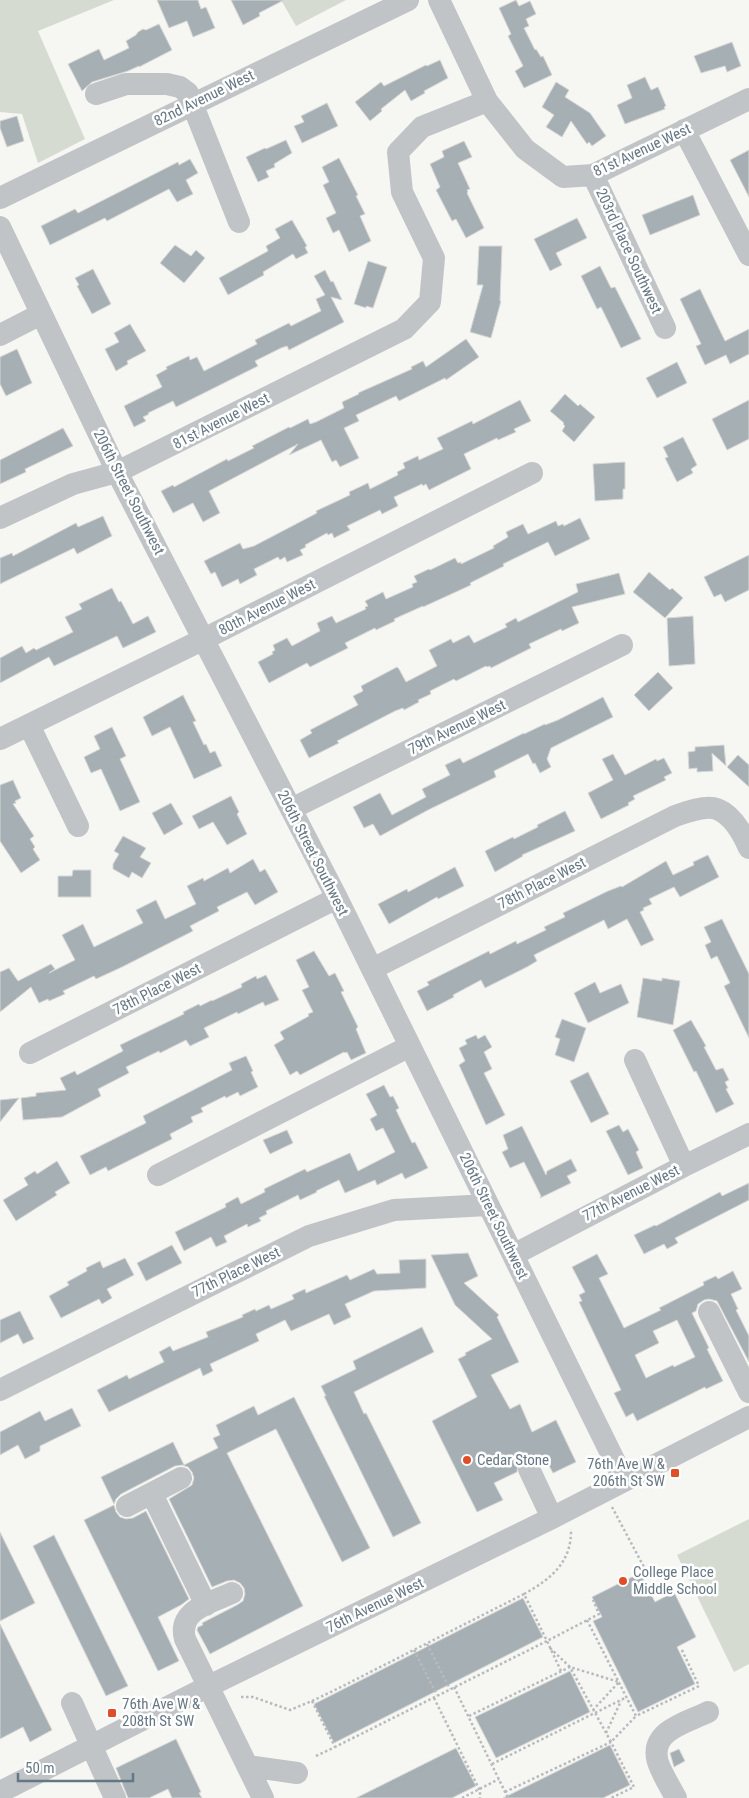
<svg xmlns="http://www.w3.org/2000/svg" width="749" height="1798" font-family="'Roboto Condensed',sans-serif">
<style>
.green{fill:#d6dbd2}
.building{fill:#a6afb4;stroke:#d8d8d5;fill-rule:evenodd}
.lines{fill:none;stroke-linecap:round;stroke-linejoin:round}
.path{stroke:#b8bbbe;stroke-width:2.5;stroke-dasharray:2.5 2.5;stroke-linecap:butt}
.minor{stroke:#c0c4c7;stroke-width:22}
.poi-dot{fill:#e04d29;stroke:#fff;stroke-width:2}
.labels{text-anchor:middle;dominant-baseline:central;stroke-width:5;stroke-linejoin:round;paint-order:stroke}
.street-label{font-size:15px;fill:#667784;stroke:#fff}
.poi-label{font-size:15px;fill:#667784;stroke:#fff;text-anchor:start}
</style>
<rect width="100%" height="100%" fill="#f6f6f3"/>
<path class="green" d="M0,0H114L38,31L85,139L38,163L22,114L0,112Z
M281,0H346L296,26Z
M749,1519V1664L734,1672L677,1555Z"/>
<path class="building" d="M157,0H198L201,9L206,7L215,28L193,37L187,21L169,28Z
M231,0H284L259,13L260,16L243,25Z
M516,0L519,6L530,1L536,14L526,19L529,26L524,28L535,50L536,49L541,57L543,56L552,75L524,88L515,71L523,66L508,36L511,34L499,8Z
M159,24L172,50L139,67V66L128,71L92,82L82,91L68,64L99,49L104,60L129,48L126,41L136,35L138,32L143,29L146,30Z
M732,42L741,66L727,72L725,66L701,73L694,56Z
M440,60L448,78L424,91L425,93L411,101L405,90L381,109L382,111L370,121L355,102L381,82L384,86L426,65L427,66Z
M645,77L651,90L658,87L666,106L664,107L665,109L625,124L617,105L632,98L627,85Z
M556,82L569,90L565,97L590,113L606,136L592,146L589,142L587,144L571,121L562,137L546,127L554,115L542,107Z
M327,103L338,126L302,143L294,126L304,122L301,116Z
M17,116L24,141L7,147L0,128V121Z
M286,140L292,153L274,164L275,167L266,171L269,177L258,182L246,157L265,148L266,149Z
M464,141L472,157L458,163L470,189L467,190L468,192L467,193L484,228L466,238L456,219L452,221L436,190L440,187L430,164L444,157L442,151Z
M749,150V197L730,160Z
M339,158L358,195L356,196L365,214L360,216L371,241L349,252L339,230L333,233L326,218L336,213L323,185L329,182L322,167Z
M190,159L198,173L186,180L193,194L177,202L169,189L107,221L105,218L50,245L41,226L75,209L78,213L178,162L179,165Z
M693,195L700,215L650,235L642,215Z
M577,218L587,238L556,253L562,265L550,271L534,239Z
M292,220L307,246L305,247L308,253L296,259L293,254L263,272L264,275L228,295L219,278L268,251L266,246L280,238L275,229Z
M175,245L191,256L196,250L205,258L184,283L160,263Z
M479,246H502L500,301H501L491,338L470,332L483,285H477Z
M368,261L387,267L373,308L366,306V308L354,304Z
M600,266L611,288L615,287L641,339L621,348L601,307L597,309L581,276Z
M93,269L111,304L92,314L77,286L79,285L75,278Z
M325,270L331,282L333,281L342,300L331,297L344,322L289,350L287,346L281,348L255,361L258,366L176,407L173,401L148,413L149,414L143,417L146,421L134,427L124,406L162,387L156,375L167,369L166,367L189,356L190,360L197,357L204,371L257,344L255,340L289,323L291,326L321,311L316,299L325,295L314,276Z
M700,289L725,341L749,329V354L730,364L726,355L705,365L696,346L701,344L680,299Z
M130,324L146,351L127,361L128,364L116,371L105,349L119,342L114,333Z
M466,339L479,357L446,380L445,378L399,401L396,396L356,415L359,421L344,428L359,458L340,467L336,460L332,462L321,440L289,455L298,444L209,491L220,513L203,522L193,503L173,513L161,491L173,485L174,487L227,459L228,461L254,448L252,446L289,427L290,428L308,419L310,424L316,422L344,408L342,402L359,394L358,393L412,369L411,367L423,361L426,367Z
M17,349L32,383L6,396L0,384V357Z
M677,362L687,383L657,398L646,378Z
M565,394L578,406L580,404L595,417L574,442L562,431L565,426L563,424L564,423L550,411Z
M520,400L531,421L514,429L516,432L498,440L497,438L464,454L471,469L429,490L426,484L423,486L422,484L394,497L398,506L382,514L380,510L347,526L350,530L334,538L332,533L328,535L327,533L305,545L306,547L300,550L303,555L287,562L285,557L280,560L278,557L254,569L257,575L240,584L238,579L222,587L215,572L211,574L204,561L240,543L243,549L254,546L317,513L316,511L350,495L349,492L368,483L370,489L398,475L397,472L405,468L403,463L418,456L419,460L443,449L437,438L472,421L473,424Z
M749,400V439L727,450L712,419Z
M63,428L73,446L25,469L26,472L0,484V460Z
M683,437L697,465L691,469L693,473L677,482L665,458L668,457L663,447Z
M625,462V489H623V499L595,501L593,464Z
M103,516L112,536L77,554L74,548L0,584V558L12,553L13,556L76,523L78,527Z
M580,518L590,539L555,556L548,542L503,564L504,566L470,583L471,585L423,607V606L394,619L395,621L376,630L375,628L345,643L348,648L310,667L307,663L269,683L258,662L273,654L272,652L275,650L273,645L287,638L292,646L320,631L317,623L332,616L336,623L366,609L365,607L368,606L365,601L383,592L386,599L413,587L412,584L417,582L414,576L429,569L430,570L455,558L458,563L461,562V564L494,548L493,546L508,537L506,532L523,524L528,534L556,521L558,526L563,524L564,526Z
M749,555V590L725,602L721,594L714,597L704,577Z
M649,572L670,590L672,588L683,598L665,618L633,592Z
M619,573L625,594L572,607L579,623L562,631L561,629L529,644L531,648L491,668L490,666L487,667L486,666L456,681L454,679L430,691L431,694L418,700L419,702L404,710L403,708L395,711L337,741L339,743L309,758L300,740L312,733L310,730L358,705L353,696L363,691L361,686L397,667L399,669L406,682L437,666L429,650L451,639L453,643L469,635L474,643L507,627L505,624L516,618L518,622L578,592L576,584Z
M112,588L119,602L121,601L133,624L148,616L156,632L123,648L117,636L54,666L49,657L0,683V658L22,646L26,653L34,648L36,650L73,632L65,617L82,609L79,604Z
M693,616L695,664L669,666L667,618Z
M658,672L673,688L649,711L634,695Z
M183,695L196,721L193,722L204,745L206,744L210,753L215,751L222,766L194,779L170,727L152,736L143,717Z
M603,697L613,717L551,748L547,759L551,767L540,773L535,763L533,764L528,754L494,771L496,777L428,810L380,836L373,824L364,828L353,807L380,793L392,815L426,797L422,789L450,775L445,765L460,758L463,763L524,733V734L545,724V725L558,720Z
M112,727L126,756L120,759L140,802L120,811L101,769L91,773L84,757L100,749L94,736Z
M724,745L726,766L712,753L713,771L697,772V768L689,769L688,752L695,751V747Z
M613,754L625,775L656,759L657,761L664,758L672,773L664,777L666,780L633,796L635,799L628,803L629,805L601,819L588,793L613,780L602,759Z
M738,755L749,765V787L727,767Z
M13,780L21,798L15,801L16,803L13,804L34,836L30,839L35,847L33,849L40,860L21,873L0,841V785Z
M231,796L239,812L237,814L247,834L227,845L213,822L199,829L192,816Z
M171,803L183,824L164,835L152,813Z
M565,811L575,831L522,855L523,856L495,872L485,851L513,837L514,839L538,827L537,825Z
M123,836L146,848L140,857L151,863L142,878L132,872L129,878L113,869V864L119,854L114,851Z
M708,855L719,877L680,897L674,887L649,899L652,904L643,908L644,910L640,912L654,940L641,946L627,919L608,929L604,920L534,955L537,961L527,967L485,988L481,980L453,995L454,997L427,1011L417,991L429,985L427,982L489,951L490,954L516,941L517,944L546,930L544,927L565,917L563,913L608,891L621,886L622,887L666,861L673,875L694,865L693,862Z
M253,859L260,872L265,869L278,892L255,905L247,892L217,907L219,911L190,926L193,931L122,967L96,979L94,976L63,991L65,994L49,1001L48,999L39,1003L31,987L0,1012V972L9,968L18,981L51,964L55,969L49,973L75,960L62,935L83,924L94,947L143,923L136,910L156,900L165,919L196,904L187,886L203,878L204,881L228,868L230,873Z
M455,867L464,886L438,899L437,897L389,924L378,904L407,889L408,892Z
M73,870H91V897H58V876H72Z
M722,919L749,974V1038L724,986L730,983L717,956L711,959L705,945L711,942L704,927Z
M314,951L329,976L335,973L344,991L341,992L358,1027L356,1029L366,1053L351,1060L347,1052L345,1053L344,1052L300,1075L297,1071L290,1075L274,1045L284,1039L280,1032L309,1016L308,1014L313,1012L302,990L309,987L296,960Z
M266,975L279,1000L265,1006L263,1002L238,1014L237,1012L204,1028L209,1037L190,1046L186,1040L160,1053L159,1051L126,1067L129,1073L98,1089L101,1096L62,1117L23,1120L21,1098L36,1096V1093L66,1090L60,1078L75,1071L77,1075L123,1051L120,1045L184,1014L183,1012L199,1004L200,1006L212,1000V1001L242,987L241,984L256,976L257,979Z
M643,978L662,981V978L680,981L673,1025L637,1017Z
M595,982L600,993L621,984L629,1003L588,1023L574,993Z
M562,1019L586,1028L574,1062L555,1055L560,1039L555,1037Z
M691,1020L706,1046L704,1047L716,1070L723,1068L729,1080L725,1082L728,1088L726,1089L734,1104L716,1113L696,1071L694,1072L673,1030Z
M476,1035L478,1039L485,1035L492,1047L484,1052L492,1069L484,1073L505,1115L486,1125L459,1065L465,1061L459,1048L467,1044L465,1040Z
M246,1056L253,1071L251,1072L258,1087L240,1096L238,1092L226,1098L225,1096L201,1108L203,1112L191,1117L193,1122L170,1134L172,1139L108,1171L106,1167L90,1175L80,1156L146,1123L143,1116L232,1070L229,1063Z
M588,1072L609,1114L591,1123L570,1081Z
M384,1085L390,1097L393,1096L399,1108L396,1110L412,1143L415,1142L428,1168L405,1179L402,1173L377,1185L375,1180L345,1193L339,1180L316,1191L317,1192L300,1200L298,1195L266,1211L267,1214L259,1218L261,1221L248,1227L247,1224L224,1236L227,1242L216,1247L211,1237L184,1251L175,1232L226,1207L225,1204L238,1197L241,1204L265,1192L264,1189L305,1169L307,1172L350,1153L358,1171L395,1152L383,1128L376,1131L370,1119L377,1115L366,1094Z
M19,1098L0,1122V1100Z
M619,1125L623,1132L628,1129L639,1150L636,1152L643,1168L628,1175L606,1131Z
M522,1126L546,1175L547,1171L571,1159L577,1171L567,1176L571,1183L540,1198L541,1196L524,1162L510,1168L502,1152L508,1149L503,1135Z
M287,1130L293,1143L270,1154L263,1140Z
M57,1161L70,1183L55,1192L57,1195L16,1221L3,1200L28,1185L24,1178L35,1171L37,1174Z
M749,1183V1200L677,1237L675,1238L678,1243L667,1249L664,1244L644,1254L634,1235L655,1225L656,1226L720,1192L722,1196Z
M172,1245L182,1263L146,1281L137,1263Z
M468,1253L478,1276L464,1283L499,1315L497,1317L519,1362L491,1375L510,1409L520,1404L532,1432L556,1420L576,1462L553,1473L545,1458L539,1461L531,1456L523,1457L518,1462L517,1472L494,1483L503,1500L477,1512L432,1421L477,1397L458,1359L466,1355L465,1353L492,1339L455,1305L431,1255Z
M597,1254L608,1274L599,1278L624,1328L661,1310L659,1308L704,1285L703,1282L716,1276L718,1279L733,1271L742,1289L731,1294L738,1309L736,1310L749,1336V1362L717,1301L709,1299L704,1300L698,1304L696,1311L692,1313L709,1348L707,1349L723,1381L706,1389L705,1387L637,1421L633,1413L626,1417L614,1393L621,1390L579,1302L582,1301L579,1295L585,1292L572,1267ZM677,1320L695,1357L674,1367L673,1365L646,1378L635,1355L659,1343L653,1331Z
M125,1258L134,1275L107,1289L112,1298L102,1304L99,1299L61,1318L49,1296L69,1285L67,1282L87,1271L86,1268L100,1261L103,1268Z
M426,1259V1288L374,1291L345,1304L351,1317L334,1325L329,1314L291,1331L285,1320L256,1334L259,1341L210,1364L213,1371L203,1376L200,1368L109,1412L97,1390L127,1375L129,1379L164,1362L159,1352L170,1346L173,1351L208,1337L206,1332L243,1317L242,1315L255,1309L256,1311L269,1305L271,1309L294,1299L292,1295L305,1289L306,1293L347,1275L350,1280L374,1269L377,1274L400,1273L399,1260Z
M20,1311L34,1339L23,1344L18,1334L0,1343V1320Z
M422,1327L434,1352L354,1392L364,1414L366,1413L421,1523L393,1537L324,1396H326L321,1386L356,1369L353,1361Z
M294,1397L370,1548L342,1562L276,1429L227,1453L303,1606L210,1654L197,1630L198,1627L203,1625L202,1623L237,1605L243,1601L245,1594L244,1588L240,1583L234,1580L227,1581L212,1587L169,1499L192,1485L194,1478L192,1472L188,1467L182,1465L175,1466L121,1494L116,1499L114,1504L101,1477L173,1442L184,1465L218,1448L213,1438L220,1435L216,1425L254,1406L258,1415Z
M72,1408L81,1426L40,1446V1451L25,1459L18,1445L0,1455V1432L40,1411L45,1421Z
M114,1505L116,1512L120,1517L126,1519L133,1518L146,1511L189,1599L181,1605L158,1617L179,1661L158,1671L84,1520Z
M0,1532L35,1603L0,1621Z
M54,1535L128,1686L106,1696L33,1546Z
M640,1573L655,1602L674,1592L696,1637L677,1647L695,1684L638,1712L593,1621L602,1617L592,1597Z
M523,1598L543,1637L334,1743L314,1704Z
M0,1624L52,1730L30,1742L23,1727L0,1739Z
M570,1671L590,1712L496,1758L475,1717Z
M176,1739L201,1792L199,1793L202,1798H172L168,1789L149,1798H128L116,1768Z
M610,1745L630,1785L603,1798H503Z
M456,1748L476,1786L452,1798H356Z
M679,1749L685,1761L674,1767L670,1753Z"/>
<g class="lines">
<path class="path" d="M612,1507L645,1569
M524,1594C551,1579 572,1562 571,1529
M587,1620L636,1716L699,1686L681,1648
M427,1644L450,1689
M550,1648L570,1667L619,1682L593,1710
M414,1650L437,1695
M561,1671L547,1641L599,1614L593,1600
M454,1687L508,1798
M241,1697H253L290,1710L312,1701L335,1747L314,1757
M434,1698L480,1791V1798
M312,1701L337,1689L524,1594L547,1641L335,1747
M469,1716L570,1667L611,1742L636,1716
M606,1733L621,1701
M492,1764L627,1697
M505,1792L611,1742L634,1787L611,1798
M462,1798L499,1779"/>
<path class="minor" d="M439,0L487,101L525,149L563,177L593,175L749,99
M96,94L126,84H167L180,87L188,93L239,222
M684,130L749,255
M593,175L665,328
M0,198L408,0
M0,227L117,472L337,898L624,1480
M0,335L41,314
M0,518L73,484L117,472L404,329L430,302L434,258L402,192L398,152L422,127L487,101
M29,725L78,826
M0,739L204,639L532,473
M291,809L622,645
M372,969L675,816C686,812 706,805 717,809C732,815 743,834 749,848
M30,1053L337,898
M635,1060L684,1166
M158,1175L410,1046
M513,1255L684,1166L749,1134
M709,1312L749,1392
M0,1390L309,1236L394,1210L488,1205
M529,1469L552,1518
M152,1494L206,1605
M127,1506L181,1478
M232,1593C212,1602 177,1610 185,1639L263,1798
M72,1703L115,1798
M248,1766L297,1773
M0,1792L209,1686L552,1518L749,1417
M676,1798C671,1788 658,1768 657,1758C652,1730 688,1722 708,1712"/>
</g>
<g class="poi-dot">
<circle cx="467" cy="1460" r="5"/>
<rect x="670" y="1468" width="10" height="10" rx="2.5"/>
<circle cx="623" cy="1581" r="5"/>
<rect x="107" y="1708" width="10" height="10" rx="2.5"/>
</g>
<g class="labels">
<g class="street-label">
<text transform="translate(204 98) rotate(-26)">82nd Avenue West</text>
<text transform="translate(642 150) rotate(-25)">81st Avenue West</text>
<text transform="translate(629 251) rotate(65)">203rd Place Southwest</text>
<text transform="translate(221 421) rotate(-27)">81st Avenue West</text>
<text transform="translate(129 492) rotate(63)">206th Street Southwest</text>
<text transform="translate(267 607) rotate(-27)">80th Avenue West</text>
<text transform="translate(457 727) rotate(-26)">79th Avenue West</text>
<text transform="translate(313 853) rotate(63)">206th Street Southwest</text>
<text transform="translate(542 883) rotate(-27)">78th Place West</text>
<text transform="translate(157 989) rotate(-27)">78th Place West</text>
<text transform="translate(631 1193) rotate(-27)">77th Avenue West</text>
<text transform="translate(494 1216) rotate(64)">206th Street Southwest</text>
<text transform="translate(236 1272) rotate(-26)">77th Place West</text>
<text transform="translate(375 1605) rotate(-26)">76th Avenue West</text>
</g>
<g class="poi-label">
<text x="477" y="1460">Cedar Stone</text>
<text x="665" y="1464" text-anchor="end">76th Ave W &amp;<tspan x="665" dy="17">206th St SW</tspan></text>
<text x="633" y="1572">College Place<tspan x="633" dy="17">Middle School</tspan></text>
<text x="122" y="1704">76th Ave W &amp;<tspan x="122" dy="17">208th St SW</tspan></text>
</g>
</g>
<path d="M18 1773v8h115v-8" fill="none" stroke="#667784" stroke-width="2.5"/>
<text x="25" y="1773" font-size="15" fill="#667784" stroke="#ffffff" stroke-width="4" paint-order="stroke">50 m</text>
</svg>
